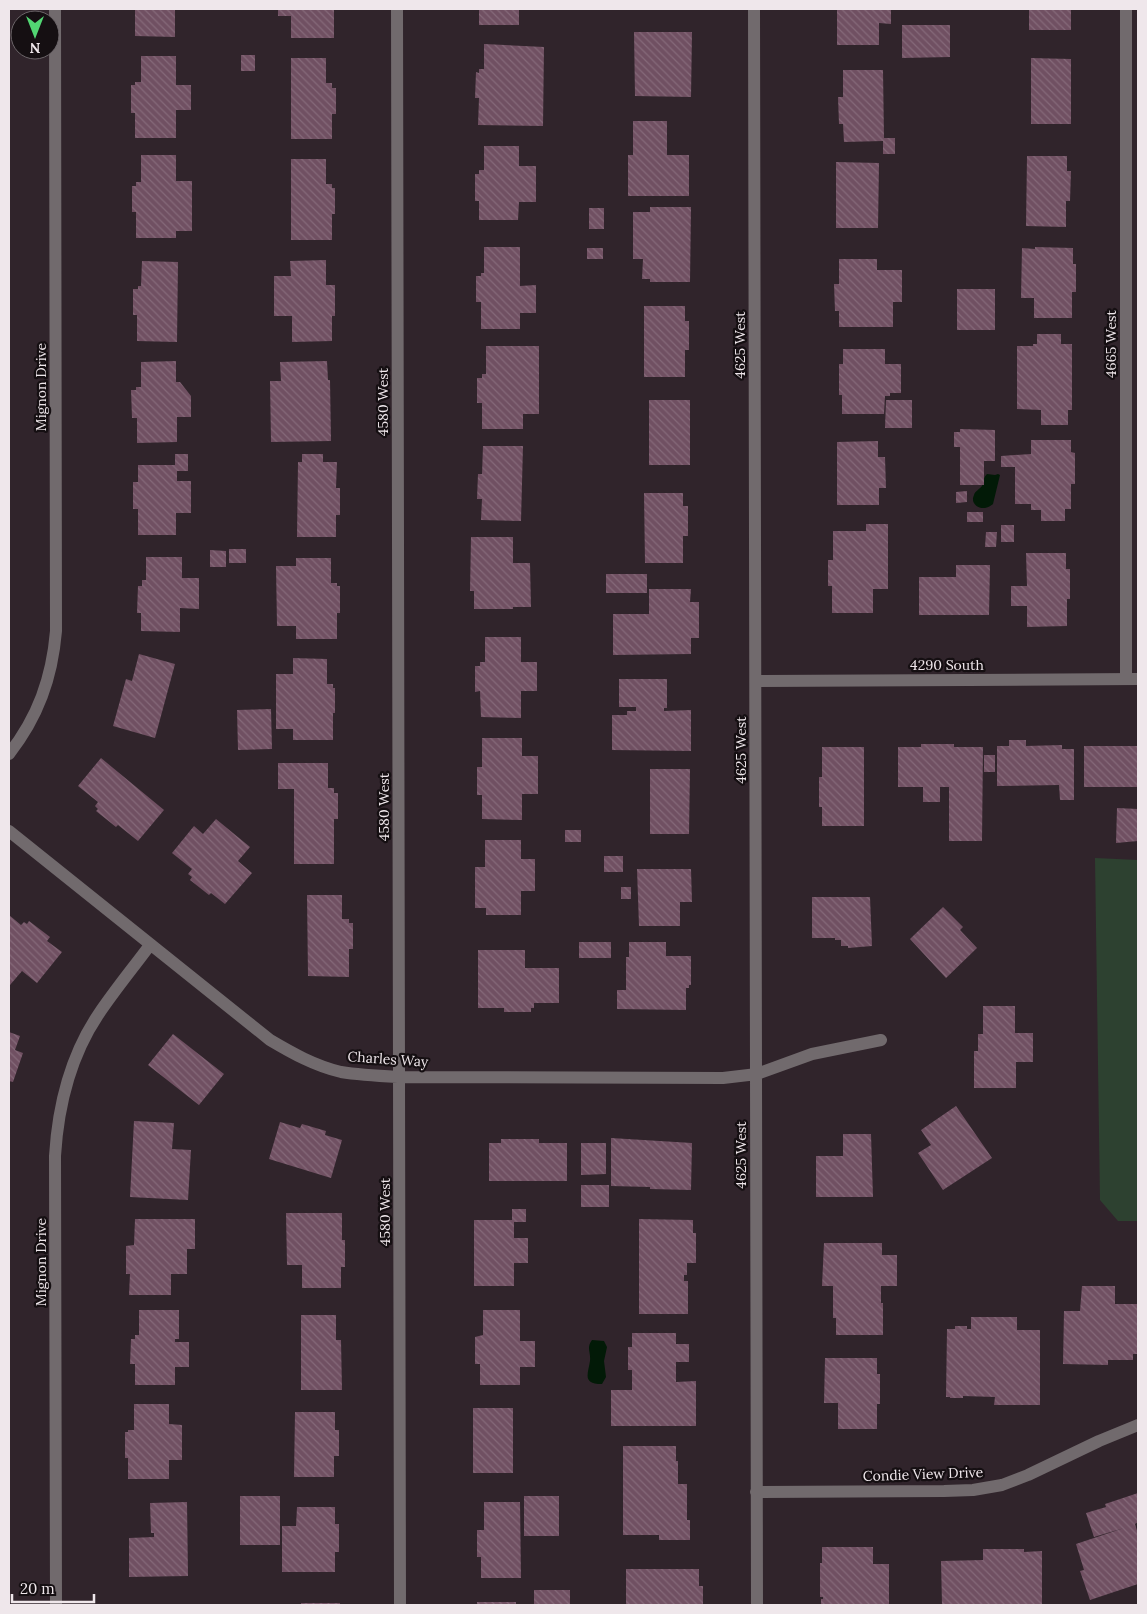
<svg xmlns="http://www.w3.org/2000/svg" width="1147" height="1614" font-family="Lora,serif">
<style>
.pitch{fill:#2d4130}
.water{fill:#021a07}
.building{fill:url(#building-back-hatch)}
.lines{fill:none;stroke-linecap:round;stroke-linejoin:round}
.minor{stroke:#716a6d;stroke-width:12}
.labels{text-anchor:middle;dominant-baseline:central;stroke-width:4.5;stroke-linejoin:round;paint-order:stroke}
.street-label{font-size:14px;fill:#efe7eb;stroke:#150f12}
</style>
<defs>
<pattern id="building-back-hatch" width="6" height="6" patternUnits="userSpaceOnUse" patternTransform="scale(1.25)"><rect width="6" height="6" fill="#705062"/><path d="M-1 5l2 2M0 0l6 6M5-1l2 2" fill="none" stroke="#856979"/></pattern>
</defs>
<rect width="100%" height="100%" fill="#30242b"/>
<path class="pitch" d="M1095,858L1138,860V1221H1118L1100,1200Z"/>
<path class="water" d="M987,474L995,475L998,474L1000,475L993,504C992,505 987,508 985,508C978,509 970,503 974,495C975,491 980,489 982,486C984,481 983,478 987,474Z
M592,1340L604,1341L607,1347L604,1361L606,1377L602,1384C582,1384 588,1374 590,1361C591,1352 586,1348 592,1340Z"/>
<path class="building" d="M135,9H175V37L135,36Z
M278,9H334V38H291V16H278Z
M479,9H519V25H479Z
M837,9H891V24L879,23V45H837Z
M1029,9H1071V30H1029Z
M902,25H950V57L902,58Z
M634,32H692L691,97L635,96Z
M484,44L544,47L543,126L478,125L479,98H475L476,72L479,73V69H484Z
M241,55H255V71H241Z
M141,56H176V85H191V110H176V138H135V113H131V85H135V82H141Z
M291,58H326V83H332V88H336V114H332V139H291Z
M1031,58L1071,59V124H1031Z
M843,70H883L884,138H895V154H883V141L844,142L843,124H839L838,97H843Z
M633,121H667V155H689V196H628V155H633Z
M484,146H519V166H536V202H519L518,220H479V201H475V174H479V170H484Z
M141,155H176V181H192V231H176V238H136V212H132V186H136V182H141Z
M1027,156H1067V171H1071L1070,201H1066V227L1026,226Z
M291,159H326V184H332V188H335V214H332V240H291Z
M836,162L879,163L878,228H836Z
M650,207H691L690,282H650V279H642L643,259H633V212H650Z
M589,208H604V229H589Z
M484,247H520V286L536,285V313H520V329H481V302H476V276H481V273H484Z
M1035,247L1073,248V264H1076V292H1072V318H1034V298H1021L1022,248L1035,249Z
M587,248H603V259H587Z
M839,259H877V270H902V302H893V327H839V311H835L834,284H839Z
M326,260V285H335V316H332V341L292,342V316H274V276H291L290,261Z
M142,261L178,262L177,342L137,341V315H133V289H138V286H141Z
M957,289H995V330H957Z
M644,306H685V321H689V350H685V377H644Z
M1037,334H1061V344H1072V410H1068V425H1041V410L1017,409V346H1033V344H1037Z
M486,346H539V414H523V429H482V403H477V378H482V374H486Z
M843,349H885V364H901V393H890V396H885L884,414H842V395H839V364H843Z
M176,361V382H180L191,396V417H177V442L137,443V418H132L131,390H136V387H141V362Z
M327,361L328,380H330L331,441L271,442L270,381H281L280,362Z
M649,400H690V465H649Z
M886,400H912V428H885Z
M960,429L995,430V461H984V485H960V447H954V432H960Z
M1031,440H1071V452L1075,453V484H1071V509H1065V521H1041V510H1031V504H1015V467H1001V456L1031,454Z
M878,441V457H885L886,488H879V505H837V442Z
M483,446H523L521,521L481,520L482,499H477L478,474H482Z
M175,454H188V471H177V481H191V513H176V535H138V509H133V482H138V465H175Z
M302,454H323V462H337L336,488H340V515H336V537H297L298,462H302Z
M967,491V502L956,503V492Z
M644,493H683V506H688V536H683V563H645Z
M967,512H983V522H967Z
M866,524H888V589H873V613H832V586H828V560H833V531H866Z
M1001,525H1014V542H1001Z
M986,532H997L996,547H985Z
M471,537H513V563H530L531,607H513V609H474V591H470Z
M229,549H246V563H229Z
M210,550L226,551V567H210Z
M1026,553H1066V569H1070V599H1067V626L1027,627V606H1011V586H1027Z
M146,557H182V578H199V609L180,608V632L141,631V613H137L138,586H142V580H146Z
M296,558H331V583H337V586H340V613H337V639H296V626H277L276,566H296Z
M956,565H990L989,615H919V577H956Z
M606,574H647V593H606Z
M649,589H691L690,602H699V638H691V654L613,655V614H649Z
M485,637H521V662H537V691H521V718L481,717L480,691L475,692V666H480V662H485Z
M139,654L175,664L155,738L113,726L126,679L132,681Z
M293,658L327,659V684H333V688H335V713H333V740H293V729H276V674H293Z
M619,679H667V708H664V711L691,710V751L612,750V715H627V711H636V707H619Z
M271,709L272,749L238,750L237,710Z
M482,738H522V756H538V794H522V820L482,819V795H477V767H482Z
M1009,740H1026V746L1062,745V749H1074V800H1060L1059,785L997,786V746H1009Z
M921,744H954V747H983L982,841H949V787H940V802H923V787H898V747H921Z
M1084,746H1138V787H1084Z
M822,747H864V826H822V807H819V777H822Z
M984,755H995V772H984Z
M101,758L164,810L138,841L118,825L116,827L96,811L98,809L95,806L98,802L78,786Z
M278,763H328V788H334V793H338V819H334V864H294V789H278Z
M650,769H690L689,834H650Z
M1117,808L1138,809V841L1116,843Z
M216,819L250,847L238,861L252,873L225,904L211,893L209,895L190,880L192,877L188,874L192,869L172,853L194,826L203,834Z
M565,830H581V842H565Z
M485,840H521V859H535V891H521V915H486V908H475V867H485Z
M604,856H623V872H604Z
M637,869H691L692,902H680V926H639Z
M621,887H631V899H621Z
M307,895H342V919H349V923H353V949H349V977L308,976Z
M812,897H870L872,946L848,948V946H841V940H835V938H812Z
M943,907L963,927L960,930L977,948L946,978L910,939Z
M9,915L21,925L24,922L27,924L29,921L50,937L47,941L62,952L37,983L22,971L10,985L9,983Z
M579,942H611V958H579Z
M629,942H666V956H691V985H689V988H686V1010L617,1009V990H626V957H629Z
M478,950H525V968H559V1003H534V1008H531V1012H504V1008H478Z
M983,1006H1015V1033H1033V1062H1016V1088H974V1051H978V1034H983Z
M9,1032L20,1036L15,1050L23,1053L13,1082L9,1081Z
M173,1034L224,1074L199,1105L148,1065Z
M956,1106L992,1158L943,1190L918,1153L931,1145L921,1130Z
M134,1121L174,1123L172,1149L191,1150L188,1200L130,1197Z
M280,1122L300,1128L302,1124L326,1131L325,1135L342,1140L331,1178L269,1159Z
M843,1134H871L873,1197H816V1156H843Z
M611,1138L692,1143L691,1190L650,1189V1187L611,1186Z
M501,1139H539V1143H567V1181H489V1143H501Z
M581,1143H606V1174L581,1175Z
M581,1185H609V1207H581Z
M512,1209H526V1222H514V1238H528V1263H514V1286H474V1220H512Z
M286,1213H342V1240H345V1267H341V1288H302V1265H287Z
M135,1219H195V1249H187V1274H171V1295H129L130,1274H126V1246L134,1245Z
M639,1219L693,1220V1233H696V1263H687V1275H684V1281H688V1314H639Z
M824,1243H882V1255H897V1286H881V1303H883V1335H836V1318H833V1286H822Z
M1082,1286H1115V1304H1138V1354H1133V1360H1108V1365L1063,1364L1064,1311H1080Z
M139,1310H179V1339H175V1342H189V1367H175V1385H135V1364H130L131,1339H135V1335H139Z
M483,1310H520V1341H535V1367H520V1385H480V1364H475V1337L483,1335Z
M301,1315H336V1340H341L342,1390H301Z
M971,1317H1017V1330H1040V1405H994L995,1397L963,1396V1398H950V1397H946L947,1329H955V1326H967V1329H971Z
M632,1333H676V1344H689V1362H676V1382L696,1381V1426H611V1390H632V1370H628V1347H632Z
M825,1358H877V1374H880V1404H877V1429H838V1403H824Z
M134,1404H169V1424L182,1425V1460H169V1479H128V1458H125V1432H128V1430H134Z
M473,1408H513V1473H473Z
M295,1412H335V1430H339V1456H334V1477H294Z
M623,1446H676V1461H678V1484H687V1520H690V1540H659V1535H623Z
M1138,1493V1522L1135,1524L1138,1534V1584L1090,1600L1080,1571L1084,1570L1076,1544L1124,1528L1094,1537L1086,1513L1106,1507L1105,1504Z
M240,1496H280V1545H240Z
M524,1496H559V1536H524Z
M187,1502L188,1576L129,1577V1538L154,1537V1533H151L150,1503Z
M484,1502H520L521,1578H481V1557H477V1530H484Z
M297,1507H335V1524H339V1552H335V1572H282V1526H296Z
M822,1547H873V1564H889V1605H821V1599H823V1597H820V1563H822Z
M983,1549H1024V1552L1042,1551V1605H942L941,1561L983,1560Z
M626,1569H699V1586H703V1605H626Z
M534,1590H570V1605H534Z
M477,1602H516V1605H477Z
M301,1603H340V1605H301Z"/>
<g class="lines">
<path class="minor" d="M397,9L400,1605
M754,9L757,1605
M1126,9V679
M757,681L1138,679
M9,754C38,717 52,678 56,631L55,9
M9,831L270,1040C292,1053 315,1066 341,1072C360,1075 380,1076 399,1077L723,1078L757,1074L812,1054L881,1040
M756,1492L944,1491L973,1490L1002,1485L1028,1475L1099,1441L1138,1425
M56,1605L55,1156C58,1107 70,1057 98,1015C114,991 133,968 150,945"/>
</g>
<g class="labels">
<g class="street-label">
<text transform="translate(1111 344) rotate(-90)">4665 West</text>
<text transform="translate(740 345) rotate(-90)">4625 West</text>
<text transform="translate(41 387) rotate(-90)">Mignon Drive</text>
<text transform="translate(383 402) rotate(-90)">4580 West</text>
<text x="947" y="665">4290 South</text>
<text transform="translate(741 750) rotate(-90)">4625 West</text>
<text transform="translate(384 807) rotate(-90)">4580 West</text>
<text transform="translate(388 1059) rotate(4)">Charles Way</text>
<text transform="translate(741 1155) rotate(-90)">4625 West</text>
<text transform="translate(385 1212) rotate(-90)">4580 West</text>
<text transform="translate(41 1262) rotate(-90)">Mignon Drive</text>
<text transform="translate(923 1474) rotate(-2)">Condie View Drive</text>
</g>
</g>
<rect width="1147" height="1614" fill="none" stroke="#efe7eb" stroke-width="20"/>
<g transform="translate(35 35) rotate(180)"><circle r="24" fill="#150f12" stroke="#6c6569"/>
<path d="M0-4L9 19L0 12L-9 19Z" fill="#52d673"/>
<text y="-8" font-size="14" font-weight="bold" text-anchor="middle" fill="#efe7eb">N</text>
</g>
<path d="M12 1594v8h82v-8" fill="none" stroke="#efe7eb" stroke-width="2.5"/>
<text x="20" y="1594" font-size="15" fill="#efe7eb" stroke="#150f12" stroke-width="4" paint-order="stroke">20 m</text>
</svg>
